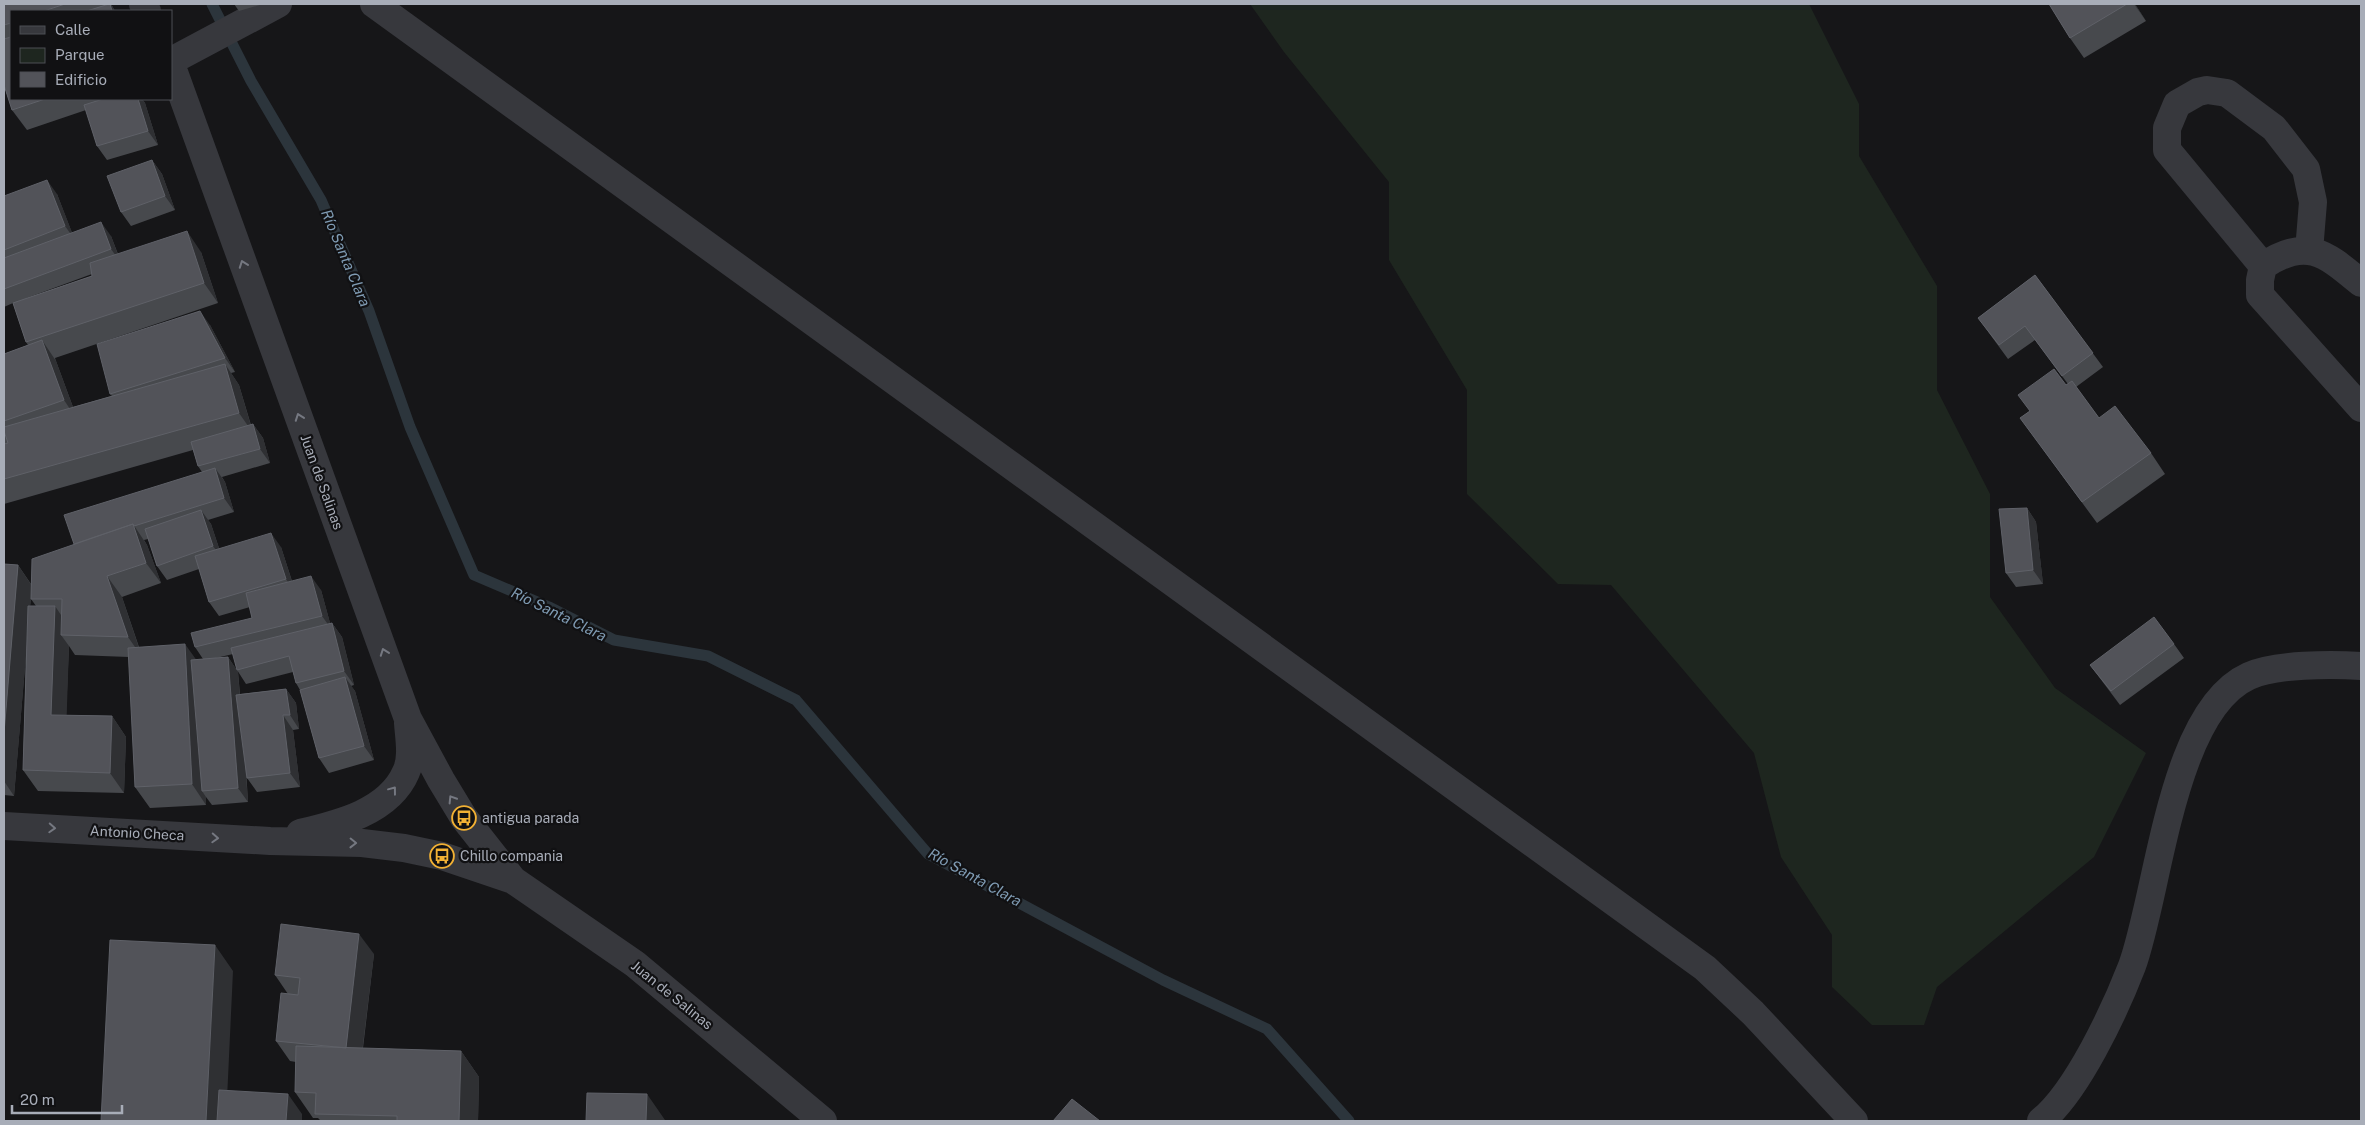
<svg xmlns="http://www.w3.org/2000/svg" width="2365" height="1125" font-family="'Public Sans',sans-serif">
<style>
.green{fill:#1e261f}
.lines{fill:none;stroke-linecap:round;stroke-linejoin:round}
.stream{stroke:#2c353c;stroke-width:11}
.minor{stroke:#37383d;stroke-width:28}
.wall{fill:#47494d;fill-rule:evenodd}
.shaded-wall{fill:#2f3033}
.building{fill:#525359;stroke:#5f6168}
.oneway{stroke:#757881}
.labels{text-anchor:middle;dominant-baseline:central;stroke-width:4.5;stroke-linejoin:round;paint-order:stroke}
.street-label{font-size:14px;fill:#a8adb8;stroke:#111113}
.poi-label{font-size:14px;fill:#a8adb8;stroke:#111113;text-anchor:start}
.water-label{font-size:15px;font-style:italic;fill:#7f9bb3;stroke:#111113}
</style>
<rect width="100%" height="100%" fill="#161618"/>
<path class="green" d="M1250,4H1809L1859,104V156L1937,286V390L1990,494V597L2055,688L2146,753L2094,857L1937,987L1924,1025H1872L1832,987V935L1781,857L1754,753L1611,585L1558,584L1467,494V390L1389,260V182L1284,52Z"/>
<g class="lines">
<path class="stream" d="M212,4L251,81L321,200L369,311L410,427L474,575L549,607L614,640L708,656L796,700L928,854L1163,980L1267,1029L1349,1121"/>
<path class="minor" d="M143,4L147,11
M374,4L1705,968L1753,1013L1854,1121
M171,61L278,4
M171,64L408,719L441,780L464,818L513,880
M2263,266L2167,150V128L2177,104L2198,92L2207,90L2227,93L2274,128L2306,169L2313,202L2309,251
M2361,283C2326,254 2307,236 2263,266L2260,280V295L2361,408
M4,826L270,841L362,843L404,848L442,856L513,880L635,964L823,1121
M300,833C338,824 389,812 406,772C413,758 409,738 408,723
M2041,1121C2077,1092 2115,1010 2132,966C2159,892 2171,711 2249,676C2275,664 2332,664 2361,666"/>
</g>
<path class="wall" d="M4,4H111L115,11H11V99H142L145,103L158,145L107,160L97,146L86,110L27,130L12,110L4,85Z
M234,4H263L239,11Z
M2049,4H2135L2146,21L2084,58L2070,38Z
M152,160L162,174L175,210L131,226L121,212Z
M57,194L72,233L111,236L118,254L201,252L218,303L55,358L56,361L73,407L112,396L110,394L210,325L235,372L231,373L239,385L251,425L253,424L263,438L270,463L222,477L225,482L234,512L208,520L211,524L219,548L281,547L292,581L321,590L330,623H332L342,637L354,685L351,686L355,691L374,760L329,773L319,758L300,690L296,683L293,672L246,684L237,670L233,654L216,658L228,657L238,672L240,694L286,689L296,703L299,729L293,730L300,787L257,792L247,778L246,768L248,802L212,805L206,797V805L150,808L135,787L129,657L75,655L69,646L66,715L112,716L126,737L124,793L38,791L23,770L26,655L14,796L4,795V564L18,565L31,584L74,544L202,472L198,466L193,450L4,504V354L28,345L26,342L13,303L4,307V196ZM92,274V276L24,299ZM148,539L157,566L167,580L199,569L209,602L219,616L250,607L252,618L195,647L203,659L196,660L139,647L122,597L161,583L147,545L144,540ZM31,599L36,606H30Z
M2035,275L2103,367L2076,387L2099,418L2151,453L2165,474L2097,523L2020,418L2068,384L2035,340L2008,359L1978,318Z
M2027,508L2036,522L2043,584L2016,587L2006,573Z
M2174,644L2184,658L2120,705L2090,665Z
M374,954L363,1048L461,1051L479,1077L478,1121H321L318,1118H313L295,1092L296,1062L290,1061L276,1041L288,994L275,975Z"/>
<path class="shaded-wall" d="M108,4H111L115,11H112Z
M2134,4H2135L2146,21Z
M138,99H142L145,103L158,145L148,131Z
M152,160L162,174L175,210L165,196Z
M47,180L57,194L75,240L65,226Z
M101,222L111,236L121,263L111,249Z
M187,231L201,252L218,303L204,283Z
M200,311L210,325L235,372L225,358Z
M42,340L56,361L78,421L64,400Z
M225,364L239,385L253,433L239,413Z
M253,424L263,438L270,463L260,449Z
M215,468L225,482L234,512L224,498Z
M2027,508L2036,522L2043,584L2033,570Z
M201,510L211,524L223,560L213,546Z
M133,524L147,545L161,583L146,563Z
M271,533L281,547L296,594L286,579Z
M18,565L32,586L14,796L4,781V733Z
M107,576L122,597L142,657L128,637Z
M311,576L321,590L332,630L322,616Z
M55,606L69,627L61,635L69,646L66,735L51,715Z
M332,623L342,637L354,685L344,671Z
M185,644L200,665L202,791L206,797V805L192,784Z
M228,657L238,672L248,802L238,788Z
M345,677L355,691L374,760L364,746Z
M286,689L296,703L299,729L290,715Z
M283,715L293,730L300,787L290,773Z
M112,716L126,737L124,793L110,773Z
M359,934L374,954L360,1069L346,1048Z
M215,945L233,971L226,1121H206Z
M461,1051L479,1077L478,1121H459Z
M288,1094L302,1114V1121H286Z
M647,1094L665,1120V1121H646Z"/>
<path class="building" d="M4,4H65L44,11H11V23L4,25Z
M109,4H110L112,11H87Z
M2049,4H2127L2070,38Z
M11,37V99H45L12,110L4,85V39Z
M103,99H138L148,131L97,146L84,105Z
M152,160L165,196L121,212L107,176Z
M47,180L65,226L4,250V196Z
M101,222L111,249L4,289V258Z
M187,231L204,283L26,342L13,303L92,276L90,263Z
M2035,275L2093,353L2062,376L2025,326L1999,345L1978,318Z
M200,311L225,358L110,394L97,344Z
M42,340L64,400L4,421V354Z
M225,364L239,413L4,479V444L8,443L4,431V427Z
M2054,369L2066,385L2072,381L2099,418L2115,406L2151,453L2082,502L2020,418L2030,411L2018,395Z
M253,424L260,449L198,466L191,442Z
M215,468L224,498L134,526L133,524L74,544L64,515Z
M2027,508L2033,570L2006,573L1999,509Z
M201,510L213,546L157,566L145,529Z
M133,524L146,563L107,576L128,637L61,635L62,599H31L32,559Z
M271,533L286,579L209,602L195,556Z
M4,564L18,565L4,733Z
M311,576L322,616L195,647L191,633L252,618L246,593Z
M28,606H55L51,715L112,716L110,773L23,770Z
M2154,617L2174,644L2111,691L2090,665Z
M332,623L344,671L296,683L289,656L237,670L231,648Z
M185,644L192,784L135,787L128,648Z
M228,657L238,788L202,791L191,660Z
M345,677L364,746L319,758L300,690Z
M286,689L290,715H283L290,773L247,778L236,695Z
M281,924L359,934L346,1048L276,1041L281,993L298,995L300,978L275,975Z
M110,940L215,945L206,1121H101Z
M296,1046L461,1051L459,1121H397V1116L315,1114L316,1093L295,1092Z
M219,1090L288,1094L286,1121H217Z
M587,1093L647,1094L646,1121H586Z
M1072,1099L1100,1121H1053Z"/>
<defs><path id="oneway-chevron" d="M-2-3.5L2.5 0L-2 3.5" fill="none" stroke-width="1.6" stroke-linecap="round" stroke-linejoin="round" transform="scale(1.25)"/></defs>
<g class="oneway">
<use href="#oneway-chevron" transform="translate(243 264) rotate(-110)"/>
<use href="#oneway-chevron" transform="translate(299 417) rotate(-110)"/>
<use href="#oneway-chevron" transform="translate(384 652) rotate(-110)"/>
<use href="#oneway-chevron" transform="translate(393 790) rotate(-53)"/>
<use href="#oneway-chevron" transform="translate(452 799) rotate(-122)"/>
<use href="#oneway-chevron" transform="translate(52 828) rotate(3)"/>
<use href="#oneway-chevron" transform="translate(215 838) rotate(3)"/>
<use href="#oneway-chevron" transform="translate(353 843) rotate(1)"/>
</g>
<defs>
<g id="bus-ring" transform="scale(1.25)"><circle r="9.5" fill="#111113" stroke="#f2b134" stroke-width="1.5"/><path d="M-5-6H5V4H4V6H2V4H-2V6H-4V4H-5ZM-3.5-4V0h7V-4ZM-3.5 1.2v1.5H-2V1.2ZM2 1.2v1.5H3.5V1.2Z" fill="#f2b134"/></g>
</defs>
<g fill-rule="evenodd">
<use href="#bus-ring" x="464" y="818"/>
<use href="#bus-ring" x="442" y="856"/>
</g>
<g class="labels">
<g class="street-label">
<text transform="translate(322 482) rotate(70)">Juan de Salinas</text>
<text transform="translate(137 833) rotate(3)">Antonio Checa</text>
<text transform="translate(672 995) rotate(39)">Juan de Salinas</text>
</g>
<g class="poi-label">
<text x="482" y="818">antigua parada</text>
<text x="460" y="856">Chillo compania</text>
</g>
<g class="water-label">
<text transform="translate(346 258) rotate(67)">Río Santa Clara</text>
<text transform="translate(559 614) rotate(26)">Río Santa Clara</text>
<text transform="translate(975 877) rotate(29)">Río Santa Clara</text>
</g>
</g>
<rect width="2365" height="1125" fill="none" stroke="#a8adb8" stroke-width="10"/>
<rect x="10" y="10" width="162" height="90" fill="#111113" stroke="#4d4f55"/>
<rect x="20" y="26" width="25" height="8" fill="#37383d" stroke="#4d4f55"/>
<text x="55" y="35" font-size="15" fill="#a8adb8">Calle</text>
<rect x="20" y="48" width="25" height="15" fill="#1e261f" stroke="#4d4f55"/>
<text x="55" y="60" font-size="15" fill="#a8adb8">Parque</text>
<rect x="20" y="72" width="25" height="15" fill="#525359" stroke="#4d4f55"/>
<text x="55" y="85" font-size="15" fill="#a8adb8">Edificio</text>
<path d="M12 1105v8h110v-8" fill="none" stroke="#a8adb8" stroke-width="2.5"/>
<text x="20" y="1105" font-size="15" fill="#a8adb8" stroke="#111113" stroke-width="4" paint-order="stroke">20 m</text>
</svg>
